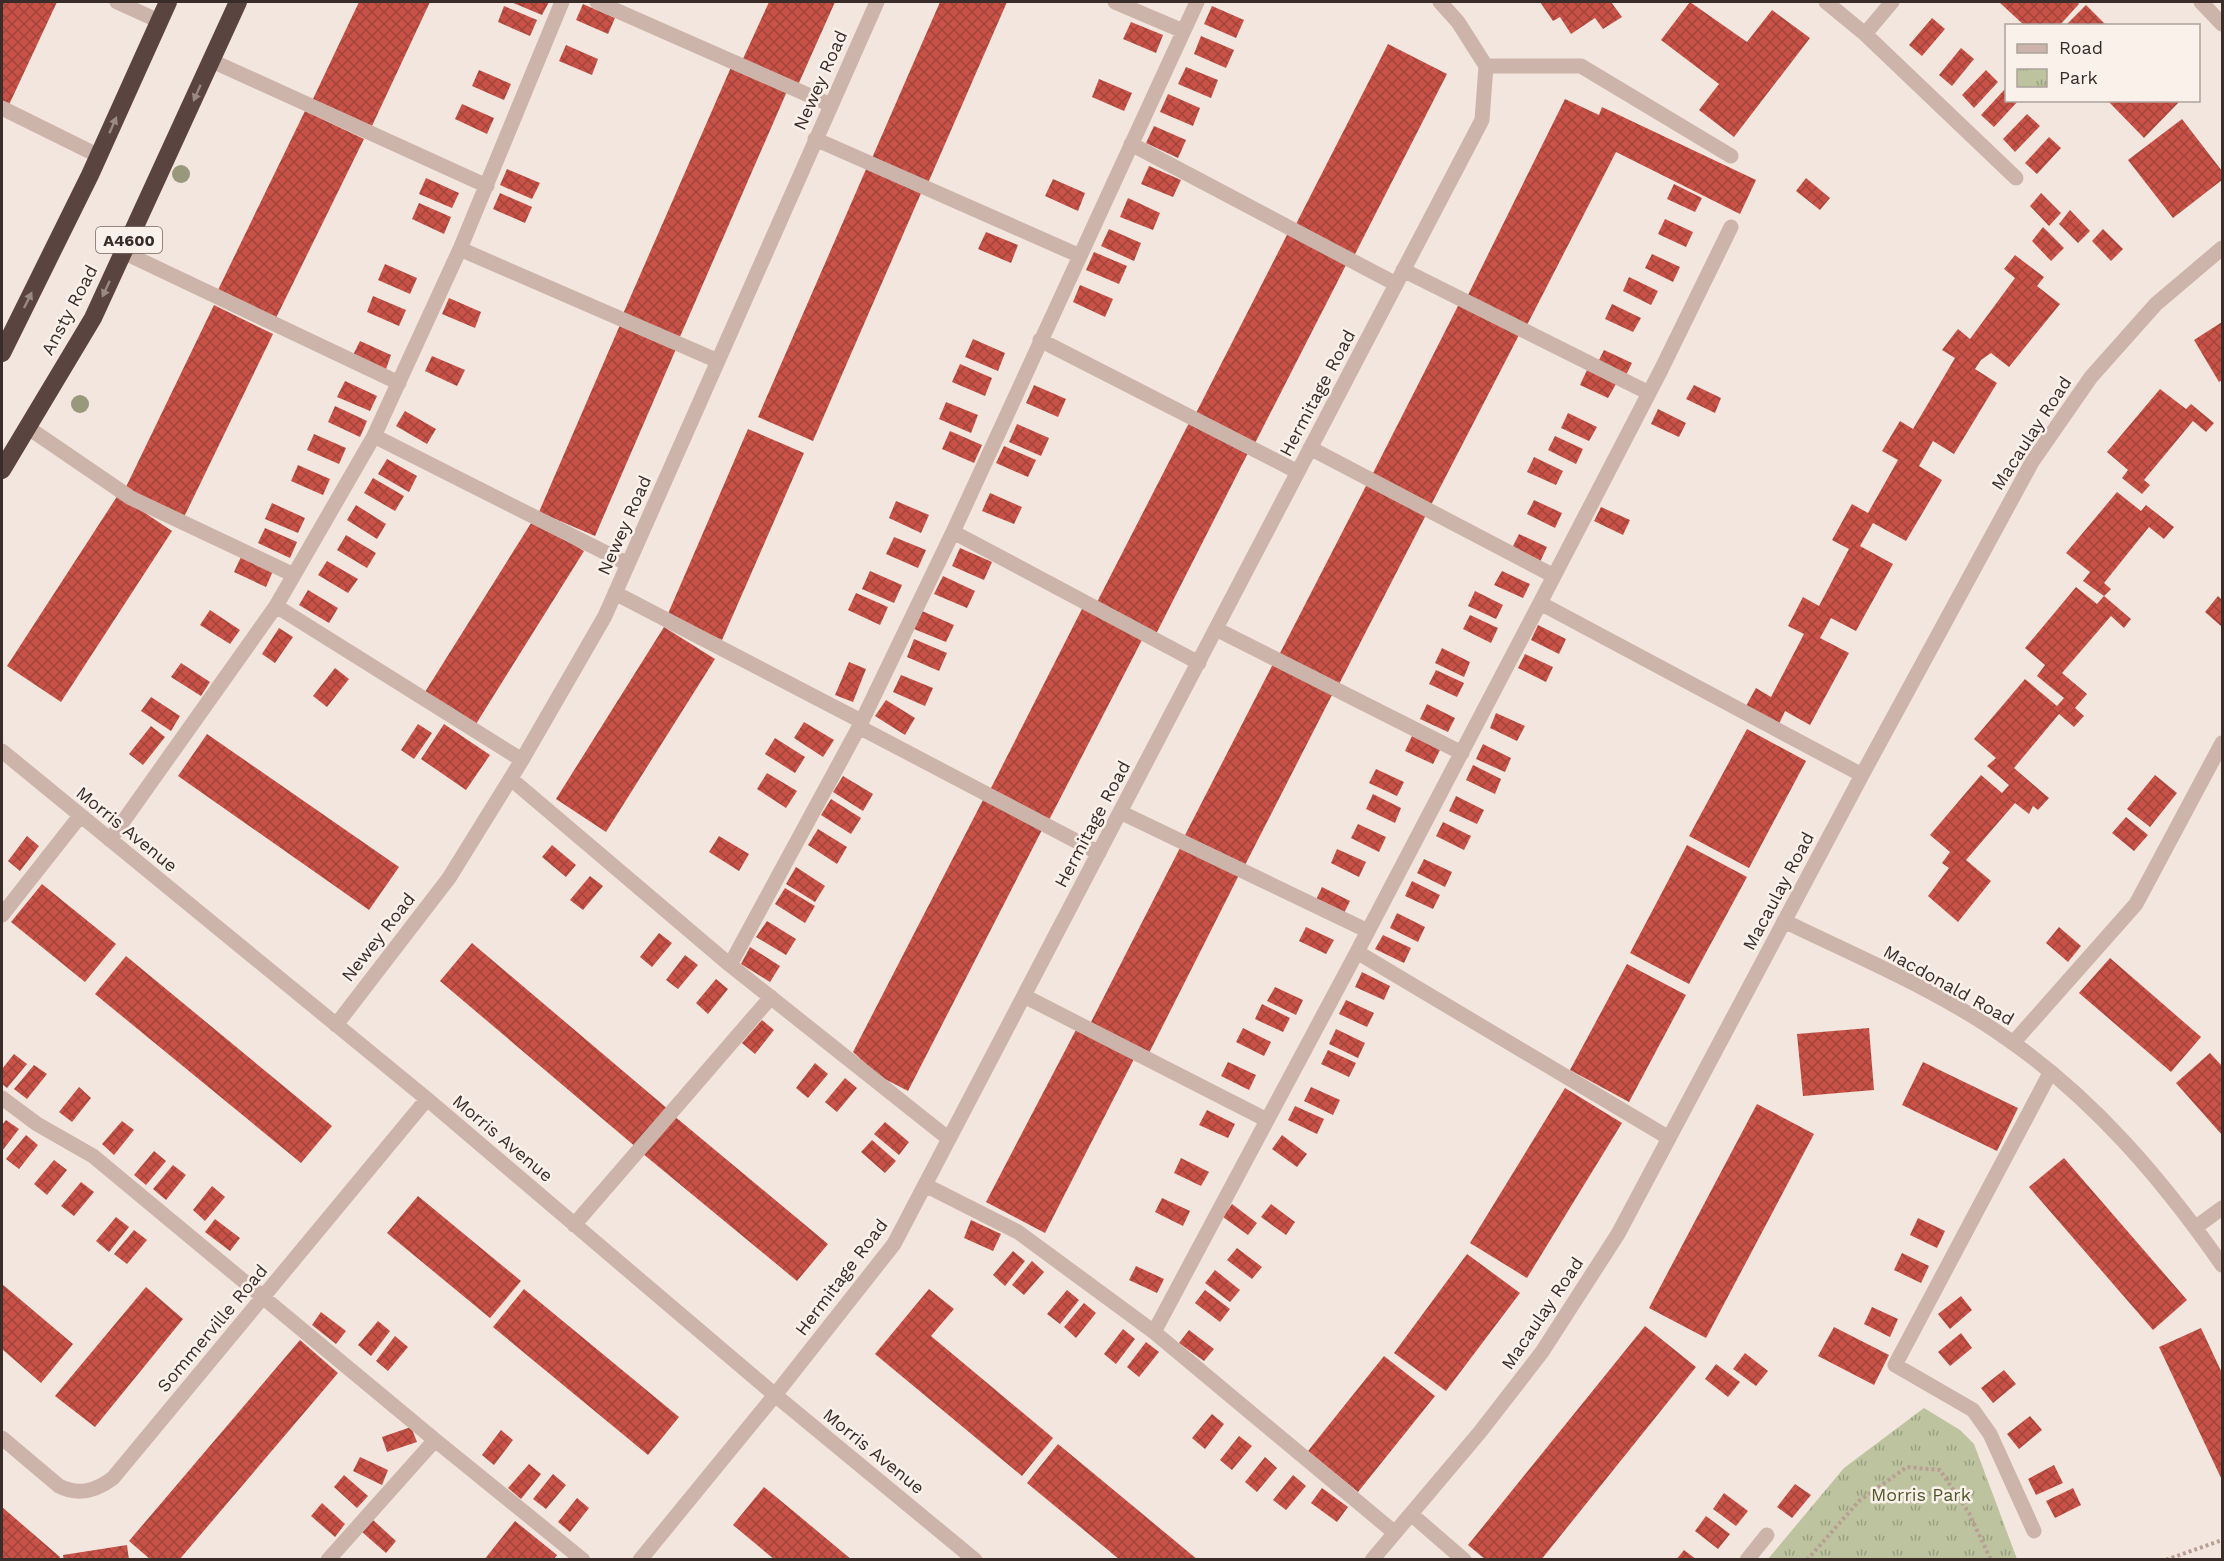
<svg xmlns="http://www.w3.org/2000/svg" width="2224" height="1561" viewBox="0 0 2224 1561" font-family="'Work Sans',sans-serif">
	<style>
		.park { fill: url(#park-tufts) }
		.building { fill: url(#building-cross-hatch) }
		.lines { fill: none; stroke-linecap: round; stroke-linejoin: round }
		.path { stroke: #b89e94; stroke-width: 4; stroke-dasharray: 3 3; stroke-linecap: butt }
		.minor { stroke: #ccb4aa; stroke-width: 15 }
		.highway { stroke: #5a4440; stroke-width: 18 }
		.tree { fill: #99987c }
		.oneway { fill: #9a8984 }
		.labels { text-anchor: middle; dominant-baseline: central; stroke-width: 5; stroke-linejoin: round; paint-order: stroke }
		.shield { fill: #faf1eb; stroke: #736763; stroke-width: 1.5 }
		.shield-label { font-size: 16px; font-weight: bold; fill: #392c29 }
		.street-label { font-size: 18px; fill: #392c29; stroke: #faf1eb }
		.park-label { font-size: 18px; fill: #4f582c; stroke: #faf1eb }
	</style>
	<defs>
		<pattern id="park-tufts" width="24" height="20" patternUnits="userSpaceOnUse" patternTransform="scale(1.5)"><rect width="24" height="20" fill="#bcc39e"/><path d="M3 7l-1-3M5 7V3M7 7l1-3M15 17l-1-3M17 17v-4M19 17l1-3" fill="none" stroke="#9a9f81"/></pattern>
		<pattern id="building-cross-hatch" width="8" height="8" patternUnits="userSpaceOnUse" patternTransform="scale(1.5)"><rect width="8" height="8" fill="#c85247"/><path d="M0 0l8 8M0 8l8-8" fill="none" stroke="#a3443b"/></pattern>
	</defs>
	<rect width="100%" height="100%" fill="#f3e6de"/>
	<!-- park -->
	<path class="park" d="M1924,1408L1960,1430L1974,1444L2017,1559H1768L1844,1468Z"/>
	<!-- building -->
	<path class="building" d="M2,2H57L7,109L2,106Z
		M359,2H430L371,128L312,101Z
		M511,2H549L542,15Z
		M769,2H835L798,85L742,61Z
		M940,2H1007L928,183L872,158Z
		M1540,2H1611L1622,17L1603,29L1595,18L1571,34L1560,17L1553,21Z
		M1690,2L1747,42L1772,10L1810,38L1734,137L1699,110L1719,84L1661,40Z
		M1999,2H2077L2079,4L2059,26H2025Z
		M583,4L615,18L608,34L576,20Z
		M2086,5L2107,26H2065Z
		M504,6L537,20L530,36L498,22Z
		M1212,6L1244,20L1236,38L1204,24Z
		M1932,18L1945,29L1922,56L1909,45Z
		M1131,22L1163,35L1156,53L1123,39Z
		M1201,36L1234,50L1226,68L1194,54Z
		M1388,44L1447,74L1354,256L1295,226Z
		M566,45L598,59L592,75L559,61Z
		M1961,48L1974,59L1952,86L1939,75Z
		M732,65L788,89L679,339L623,314Z
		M1186,67L1218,80L1211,98L1178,84Z
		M479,70L511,84L504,100L472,86Z
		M1986,70L1998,82L1974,108L1962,95Z
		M1099,79L1132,93L1124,111L1092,97Z
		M2005,89L2006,100H2019L1994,127L1981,115Z
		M1168,94L1200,108L1193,126L1160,112Z
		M1565,99L1599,115L1602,107L1756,180L1740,214L1616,152L1526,327L1467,297Z
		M2107,100H2181L2144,138Z
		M462,104L494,118L487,134L455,119Z
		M305,111L364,139L274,322L216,294Z
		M2027,114L2040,126L2015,152L2003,139Z
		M2182,119L2222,171V180L2173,218L2128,160Z
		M1154,126L1186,140L1178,158L1146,143Z
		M2049,137L2061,148L2037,174L2025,163Z
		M1149,166L1181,180L1173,197L1141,184Z
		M867,167L922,191L813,441L758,417Z
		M507,169L540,183L532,199L500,185Z
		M426,178L459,193L452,208L419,194Z
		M1806,178L1830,198L1820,210L1796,191Z
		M1053,179L1085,193L1078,211L1045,196Z
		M1674,184L1702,198L1695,212L1667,199Z
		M500,193L532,207L525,223L493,209Z
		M2041,193L2061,213L2049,226L2030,206Z
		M1128,198L1160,213L1153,230L1120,217Z
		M419,203L451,217L444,234L412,219Z
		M2070,210L2090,231L2078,243L2059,224Z
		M1665,219L1693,232L1686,247L1658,234Z
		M2043,227L2064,248L2051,261L2032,241Z
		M1109,229L1141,243L1134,261L1101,246Z
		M2103,229L2123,249L2111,261L2092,241Z
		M986,232L1018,245L1011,263L978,249Z
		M1288,233L1347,263L1254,445L1195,415Z
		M1094,252L1127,266L1119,284L1086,270Z
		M1652,254L1680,267L1673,282L1645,268Z
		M2015,255L2044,277L2037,286L2060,304L2009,367L1991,353L1981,360L1975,369L1997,383L1954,454L1933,441L1919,466L1942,480L1906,541L1873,523L1860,546L1893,564L1856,631L1831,618L1820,638L1849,653L1810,725L1785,711L1779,724L1746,706L1756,688L1771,697L1804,634L1788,626L1803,597L1819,606L1849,549L1832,540L1852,504L1868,513L1898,460L1882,451L1900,421L1913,429L1955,358L1942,350L1951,338L1958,329L1970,339L2015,278L2004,269Z
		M385,264L417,278L410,294L378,280Z
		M1629,277L1658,291L1651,305L1623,291Z
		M1080,285L1113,299L1105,317L1073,302Z
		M373,296L406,310L399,326L367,312Z
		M449,298L481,312L475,328L442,314Z
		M1459,304L1519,335L1430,507L1371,477Z
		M1612,304L1641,318L1633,332L1605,319Z
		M214,305L273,334L184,517L125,489Z
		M2222,322V380L2219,382L2194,340Z
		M620,325L676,349L595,536L539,512Z
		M973,339L1005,353L998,371L965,357Z
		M360,341L391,355L385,372L352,357Z
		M1604,350L1632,363L1625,377L1597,364Z
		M432,356L465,370L457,386L425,371Z
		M960,364L992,378L985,396L952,382Z
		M1587,370L1616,384L1608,398L1580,385Z
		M345,381L377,396L370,411L337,397Z
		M1034,385L1066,399L1058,417L1026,403Z
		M1694,385L1721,398L1715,413L1686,399Z
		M2160,389L2186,409L2191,404L2214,423L2206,432L2193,421L2144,480L2150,485L2142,494L2122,478L2128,470L2107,452Z
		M946,402L978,415L971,433L939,419Z
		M335,406L367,421L360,437L328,422Z
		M1658,409L1686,423L1679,437L1651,424Z
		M405,411L436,429L427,444L396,426Z
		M1568,413L1597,427L1589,441L1561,428Z
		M1190,421L1249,451L1156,634L1096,604Z
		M1017,424L1049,438L1041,456L1009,442Z
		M748,429L804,453L722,640L667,616Z
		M950,431L982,445L974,463L942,449Z
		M314,434L346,448L339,464L307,450Z
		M1555,436L1583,449L1576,464L1548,450Z
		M1004,446L1036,460L1028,477L996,463Z
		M1534,457L1563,471L1556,485L1527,472Z
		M387,459L417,476L409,492L378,474Z
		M298,465L330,479L323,495L291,481Z
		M373,478L404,496L395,511L364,493Z
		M1367,484L1426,515L1337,688L1278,657Z
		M2117,492L2141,511L2146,505L2174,527L2164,539L2149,527L2104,583L2111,589L2104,596L2083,581L2090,572L2066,553Z
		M990,493L1022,507L1014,524L982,511Z
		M118,495L172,531L61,702L7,666Z
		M1534,500L1562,513L1555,528L1527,514Z
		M896,501L929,515L921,533L889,518Z
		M272,503L305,518L298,533L265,519Z
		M356,505L386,524L377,539L347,520Z
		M1601,507L1630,520L1623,535L1594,521Z
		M533,520L584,551L476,724L425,692Z
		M265,528L297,542L290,558L258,543Z
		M1519,534L1547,547L1540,562L1512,548Z
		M346,535L376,553L367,568L337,550Z
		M894,537L926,550L918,568L886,554Z
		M960,548L992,562L984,580L952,566Z
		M241,557L273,571L266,587L234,572Z
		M327,561L358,579L348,593L318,575Z
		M870,571L902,585L894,603L862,589Z
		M1502,571L1530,584L1523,598L1494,585Z
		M943,576L975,591L967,608L934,594Z
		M2076,587L2097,604L2104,596L2131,619L2124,628L2111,616L2062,673L2087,694L2075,708L2084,716L2074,727L2059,714L2014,768L2049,798L2038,810L2033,806L2029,814L2015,803L1966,860L1991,881L1958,922L1928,896L1949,868L1942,863L1950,852L1930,835L1981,775L2002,793L2009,785L1987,766L1996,758L1974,739L2025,679L2057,706L2064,698L2037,676L2045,665L2025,648Z
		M308,590L338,608L329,623L299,605Z
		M1475,591L1503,605L1496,619L1468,606Z
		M856,593L888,607L880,625L848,610Z
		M2218,596L2222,600V627L2205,612Z
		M1083,607L1143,638L1049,820L990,790Z
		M210,610L240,630L230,644L200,625Z
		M922,611L954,625L946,642L914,629Z
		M1470,615L1498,628L1491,643L1463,629Z
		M1538,625L1566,639L1559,654L1531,640Z
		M664,627L715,659L606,832L556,799Z
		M279,628L293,637L275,663L262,654Z
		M914,639L947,653L939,671L907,657Z
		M1442,648L1470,662L1464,677L1435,663Z
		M1525,654L1553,667L1546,682L1518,668Z
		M849,662L866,669L853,702L835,695Z
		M181,663L210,682L201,696L171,677Z
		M1273,664L1332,695L1244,867L1184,837Z
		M335,668L349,679L327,707L313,696Z
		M1436,670L1464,683L1457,697L1429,684Z
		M901,675L933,688L925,706L893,692Z
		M151,697L180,716L171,731L141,711Z
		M886,700L915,718L905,735L875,716Z
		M1427,704L1455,718L1448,732L1420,719Z
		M1496,713L1525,726L1517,741L1490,728Z
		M804,722L834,740L823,757L794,738Z
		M418,724L432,733L414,759L401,750Z
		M444,724L490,755L466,790L421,759Z
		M151,726L165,737L143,765L129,754Z
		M1747,729L1806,761L1749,868L1689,836Z
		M207,734L399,867L369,910L178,776Z
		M1412,736L1440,750L1433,764L1405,751Z
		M775,738L805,757L795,773L765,754Z
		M1483,744L1511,758L1505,772L1476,759Z
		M1473,765L1501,779L1495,794L1466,780Z
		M1376,769L1404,782L1397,796L1369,783Z
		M767,773L797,791L786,808L757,789Z
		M2155,775L2177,793L2150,827L2127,809Z
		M843,776L873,794L863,811L833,792Z
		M1373,794L1401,808L1395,823L1366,809Z
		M1456,796L1484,810L1477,824L1449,811Z
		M984,798L1043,828L908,1091L879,1076L853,1052Z
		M831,799L861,818L851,834L821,815Z
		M2126,817L2148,835L2134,851L2112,833Z
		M1443,822L1471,836L1464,850L1436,836Z
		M1358,824L1386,837L1379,852L1351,838Z
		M818,829L847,847L837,864L808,845Z
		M27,836L39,846L20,871L8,861Z
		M719,836L749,854L739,871L709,852Z
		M552,845L576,865L566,877L542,857Z
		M1687,845L1747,877L1689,984L1630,953Z
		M1181,846L1239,875L1149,1053L1090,1024Z
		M1337,849L1366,862L1359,877L1331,863Z
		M1424,859L1452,872L1445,887L1417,873Z
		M796,867L825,886L815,902L786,884Z
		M590,876L603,886L583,910L570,900Z
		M1412,881L1440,895L1433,909L1405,896Z
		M42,884L116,944L85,982L11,922Z
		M1322,887L1350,901L1343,915L1315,902Z
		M785,888L815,906L805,923L775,904Z
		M1397,913L1425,927L1418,942L1390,928Z
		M767,921L796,939L786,955L756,937Z
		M1306,927L1334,940L1326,954L1299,941Z
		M2059,927L2081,946L2068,962L2046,943Z
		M659,933L672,943L652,967L640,957Z
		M1383,935L1411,948L1404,963L1375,949Z
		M472,943L669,1110L637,1148L440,981Z
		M750,947L780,966L770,982L741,964Z
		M685,955L698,965L678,989L666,980Z
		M126,956L332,1126L301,1163L95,994Z
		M2110,958L2201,1037L2171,1072L2079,993Z
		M1627,964L1686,995L1629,1102L1570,1070Z
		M1362,972L1390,986L1384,1000L1355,987Z
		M716,979L728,989L708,1014L696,1003Z
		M1275,987L1303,1000L1296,1015L1267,1001Z
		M1346,1000L1374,1013L1367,1027L1339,1014Z
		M1262,1004L1290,1018L1283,1032L1255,1019Z
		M762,1020L774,1030L755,1054L742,1043Z
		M1078,1026L1136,1055L1045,1233L986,1202Z
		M1243,1028L1271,1042L1264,1056L1236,1042Z
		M1869,1028L1874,1090L1803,1096L1797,1034Z
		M1336,1029L1365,1043L1358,1058L1329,1044Z
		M1328,1050L1356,1063L1349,1077L1321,1064Z
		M2210,1053L2222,1066V1135L2176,1083Z
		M14,1054L27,1064L7,1088L2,1084V1069Z
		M1228,1062L1256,1075L1249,1090L1221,1076Z
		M1923,1062L2018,1108L1997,1151L1902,1105Z
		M815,1063L828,1074L808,1098L796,1088Z
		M34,1065L47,1074L27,1099L14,1089Z
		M845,1078L857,1088L837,1112L825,1102Z
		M79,1087L91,1098L72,1122L59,1112Z
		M1311,1087L1340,1100L1333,1115L1304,1101Z
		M1565,1088L1622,1123L1527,1278L1470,1243Z
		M1757,1104L1814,1134L1706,1338L1649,1308Z
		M1295,1106L1324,1119L1317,1134L1288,1120Z
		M1207,1110L1235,1124L1228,1138L1199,1125Z
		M673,1115L828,1244L797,1281L642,1153Z
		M6,1120L19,1129L2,1151V1125Z
		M122,1121L134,1130L114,1155L102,1144Z
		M885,1122L909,1142L899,1155L874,1134Z
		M26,1135L38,1145L19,1169L6,1159Z
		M1282,1135L1307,1154L1297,1167L1272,1149Z
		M872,1140L896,1161L885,1173L861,1152Z
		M154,1151L166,1161L146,1185L134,1175Z
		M1181,1158L1209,1172L1201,1186L1174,1173Z
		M2064,1158L2187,1300L2153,1330L2029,1187Z
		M54,1160L67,1170L47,1195L34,1184Z
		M173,1165L186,1175L166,1200L153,1189Z
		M81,1182L94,1192L74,1216L61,1206Z
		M212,1186L225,1197L205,1221L193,1210Z
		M418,1196L521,1281L490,1318L387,1233Z
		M1162,1198L1190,1211L1183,1226L1155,1212Z
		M1232,1204L1257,1223L1248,1235L1223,1217Z
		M1271,1204L1295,1222L1286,1235L1261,1217Z
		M116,1217L129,1227L109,1252L96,1241Z
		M1918,1218L1945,1231L1937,1248L1910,1235Z
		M215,1219L240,1238L230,1251L205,1232Z
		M971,1220L1001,1234L993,1251L964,1238Z
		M134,1230L147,1240L127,1264L114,1254Z
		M1237,1248L1262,1267L1252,1279L1227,1260Z
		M1013,1251L1025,1261L1005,1286L993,1275Z
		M1902,1253L1929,1266L1921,1283L1894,1270Z
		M1467,1254L1520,1293L1446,1391L1394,1353Z
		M1032,1261L1044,1272L1024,1295L1012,1285Z
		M1136,1266L1164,1279L1157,1293L1129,1280Z
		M1215,1270L1240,1290L1230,1302L1205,1283Z
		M2,1284L73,1344L41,1383L2,1349Z
		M146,1287L183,1319L95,1427L55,1396Z
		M524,1289L679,1417L648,1455L493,1327Z
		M929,1289L954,1309L931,1336L1053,1438L1022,1476L875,1354Z
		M1067,1290L1079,1300L1060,1324L1047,1314Z
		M1205,1290L1230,1309L1220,1322L1195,1303Z
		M1961,1296L1972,1310L1950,1329L1938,1314Z
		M1084,1303L1096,1313L1076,1338L1064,1327Z
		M1872,1307L1898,1319L1890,1337L1864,1324Z
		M321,1312L346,1331L336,1344L312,1325Z
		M378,1321L390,1331L371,1356L358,1345Z
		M1645,1326L1696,1367L1541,1560H1486L1468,1545Z
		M1834,1327L1889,1355L1874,1385L1818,1356Z
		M2201,1328L2222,1373V1480L2159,1347Z
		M1123,1329L1135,1339L1116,1364L1104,1354Z
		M1189,1330L1214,1349L1204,1361L1179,1343Z
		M1961,1333L1972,1348L1950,1366L1938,1352Z
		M395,1336L408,1347L388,1371L376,1361Z
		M300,1340L338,1373L179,1560H151L129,1541Z
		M1146,1342L1159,1352L1139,1377L1127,1367Z
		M1745,1353L1768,1371L1756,1386L1733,1369Z
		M1384,1356L1435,1396L1358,1492L1308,1451Z
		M1716,1364L1740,1382L1728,1397L1705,1379Z
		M2004,1370L2016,1384L1993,1403L1981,1388Z
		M1212,1414L1224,1424L1205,1449L1192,1438Z
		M2030,1416L2042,1430L2019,1449L2007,1434Z
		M411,1427L417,1442L387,1452L382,1437Z
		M501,1430L513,1440L494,1465L482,1455Z
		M1239,1436L1252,1446L1232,1470L1220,1460Z
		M1058,1444L1110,1487L1198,1560H1120L1102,1545L1027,1483Z
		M360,1457L388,1470L382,1485L353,1471Z
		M1265,1457L1277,1468L1257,1492L1245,1482Z
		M529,1464L541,1474L521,1499L508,1488Z
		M2054,1465L2063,1483L2036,1495L2028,1479Z
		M553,1474L566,1485L546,1509L533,1499Z
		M344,1475L368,1496L357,1508L334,1487Z
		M1293,1475L1306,1486L1286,1510L1273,1500Z
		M1795,1484L1811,1495L1792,1518L1777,1507Z
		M764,1487L792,1510L852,1560H775L733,1525Z
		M1322,1488L1348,1507L1337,1522L1311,1503Z
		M2073,1488L2081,1505L2055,1518L2046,1501Z
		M1724,1493L1748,1511L1736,1526L1713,1509Z
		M577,1498L589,1508L570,1532L558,1522Z
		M322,1503L345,1524L335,1537L311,1516Z
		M2,1507L60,1557L58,1560H2Z
		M1706,1516L1730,1534L1718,1549L1695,1531Z
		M373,1520L396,1541L386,1553L362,1532Z
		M515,1521L557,1555L553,1560H484Z
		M127,1545L129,1560H64L63,1555Z
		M1684,1550L1697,1560H1676Z"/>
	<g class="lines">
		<!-- path -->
		<path class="path" d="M1807,1560L1859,1501L1907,1467L1940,1470L1969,1513L1991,1560
			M2166,1560L2222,1540"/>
		<!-- minor -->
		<path class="minor" d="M117,2L159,21
			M562,2L460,249L718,361
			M597,2L831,105
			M1115,2L1183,31
			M1826,2L1865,34L1892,2
			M2201,2L2222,24
			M1865,34L2016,178
			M212,61L487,186
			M1486,66H1581L1731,156
			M2,108L99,156
			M815,139L1078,255
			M1131,144L1396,284
			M1731,227L1661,370L1540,603L1862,775
			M460,249L374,436L628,564
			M123,252L399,383
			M1403,270L1649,393
			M1040,340L1298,472
			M27,427L131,498L294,575
			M374,436L276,606L522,760
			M1310,448L1554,576
			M953,532L1199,663
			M615,593L861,721
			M1540,603L1357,952L1669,1138
			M1216,629L1462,753
			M859,727L1099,853
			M2,751L427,1099L775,1395L975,1560
			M511,779L730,965L949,1139
			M1120,812L1368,931
			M110,840L276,606
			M2,915L80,816
			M1784,921C1858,957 1938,990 2006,1038C2093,1098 2162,1179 2222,1265
			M1357,952L1154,1332L1395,1533
			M730,965L859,727L953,532L1197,2
			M1024,996L1267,1120
			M336,1025L449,878L522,760L605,616L877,2
			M2013,1043L2136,904L2222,743
			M2,1098L37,1124L93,1156L435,1440
			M925,1185L1018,1232L1154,1332
			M574,1225L771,997
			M2196,1227L2222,1208
			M2,1438L59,1486C79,1496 96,1491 113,1478L427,1099
			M1411,1514L1464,1560
			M2034,1531L1990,1434L1973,1410L1895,1365L2050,1073
			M328,1560L435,1440L583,1560
			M640,1560L775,1395L894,1244L1482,120L1486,66L1458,22L1440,2
			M1372,1560L1480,1432L1542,1352L1618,1234L1862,775L2032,462L2091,377L2156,304L2222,248
			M1747,1560L1767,1535"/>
		<!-- highway -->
		<path class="highway" d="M2,353L90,175L168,2
			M2,470L93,318L238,2"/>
	</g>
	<!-- trees -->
	<g class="tree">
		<circle cx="181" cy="174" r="9"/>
		<circle cx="80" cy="404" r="9"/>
	</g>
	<!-- one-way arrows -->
	<defs><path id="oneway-solid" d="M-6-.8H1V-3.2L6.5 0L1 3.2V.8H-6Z" transform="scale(1.5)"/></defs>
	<g class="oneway">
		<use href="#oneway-solid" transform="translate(197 93) rotate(114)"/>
		<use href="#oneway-solid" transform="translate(113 125) rotate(-66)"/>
		<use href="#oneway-solid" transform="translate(106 289) rotate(115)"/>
		<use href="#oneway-solid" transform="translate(28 300) rotate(-64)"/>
	</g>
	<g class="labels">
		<!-- shield labels -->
		<rect class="shield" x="96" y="227" width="66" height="26" rx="4.5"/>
		<g class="shield-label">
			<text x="129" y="240">A4600</text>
		</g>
		<!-- street labels -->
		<g class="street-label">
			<text transform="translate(820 80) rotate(-66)">Newey Road</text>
			<text transform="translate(69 310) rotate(-62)">Ansty Road</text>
			<text transform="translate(1317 393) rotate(-62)">Hermitage Road</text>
			<text transform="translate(2031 433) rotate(-57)">Macaulay Road</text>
			<text transform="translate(624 525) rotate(-66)">Newey Road</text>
			<text transform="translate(1092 824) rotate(-62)">Hermitage Road</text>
			<text transform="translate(127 829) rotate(39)">Morris Avenue</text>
			<text transform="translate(1778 891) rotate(-62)">Macaulay Road</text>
			<text transform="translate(378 937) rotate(-52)">Newey Road</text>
			<text transform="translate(1949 985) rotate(29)">Macdonald Road</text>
			<text transform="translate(503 1138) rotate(40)">Morris Avenue</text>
			<text transform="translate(841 1277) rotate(-53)">Hermitage Road</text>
			<text transform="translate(1542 1313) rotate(-56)">Macaulay Road</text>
			<text transform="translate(212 1328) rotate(-50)">Sommerville Road</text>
			<text transform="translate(874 1451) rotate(39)">Morris Avenue</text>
		</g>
		<!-- park labels -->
		<g class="park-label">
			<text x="1921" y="1494">Morris Park</text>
		</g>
	</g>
	<!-- border -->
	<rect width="2224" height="1561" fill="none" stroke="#392c29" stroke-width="6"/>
	<!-- legend -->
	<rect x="2005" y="24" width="195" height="78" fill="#faf1eb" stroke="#ada29d" stroke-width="1.5"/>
	<rect x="2017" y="44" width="30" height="9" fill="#ccb4aa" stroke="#ada29d" stroke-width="1.5"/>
	<text x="2059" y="54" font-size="18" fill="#392c29">Road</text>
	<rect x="2017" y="69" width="30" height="18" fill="url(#park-tufts)" stroke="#ada29d" stroke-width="1.5"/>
	<text x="2059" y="84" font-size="18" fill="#392c29">Park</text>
</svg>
